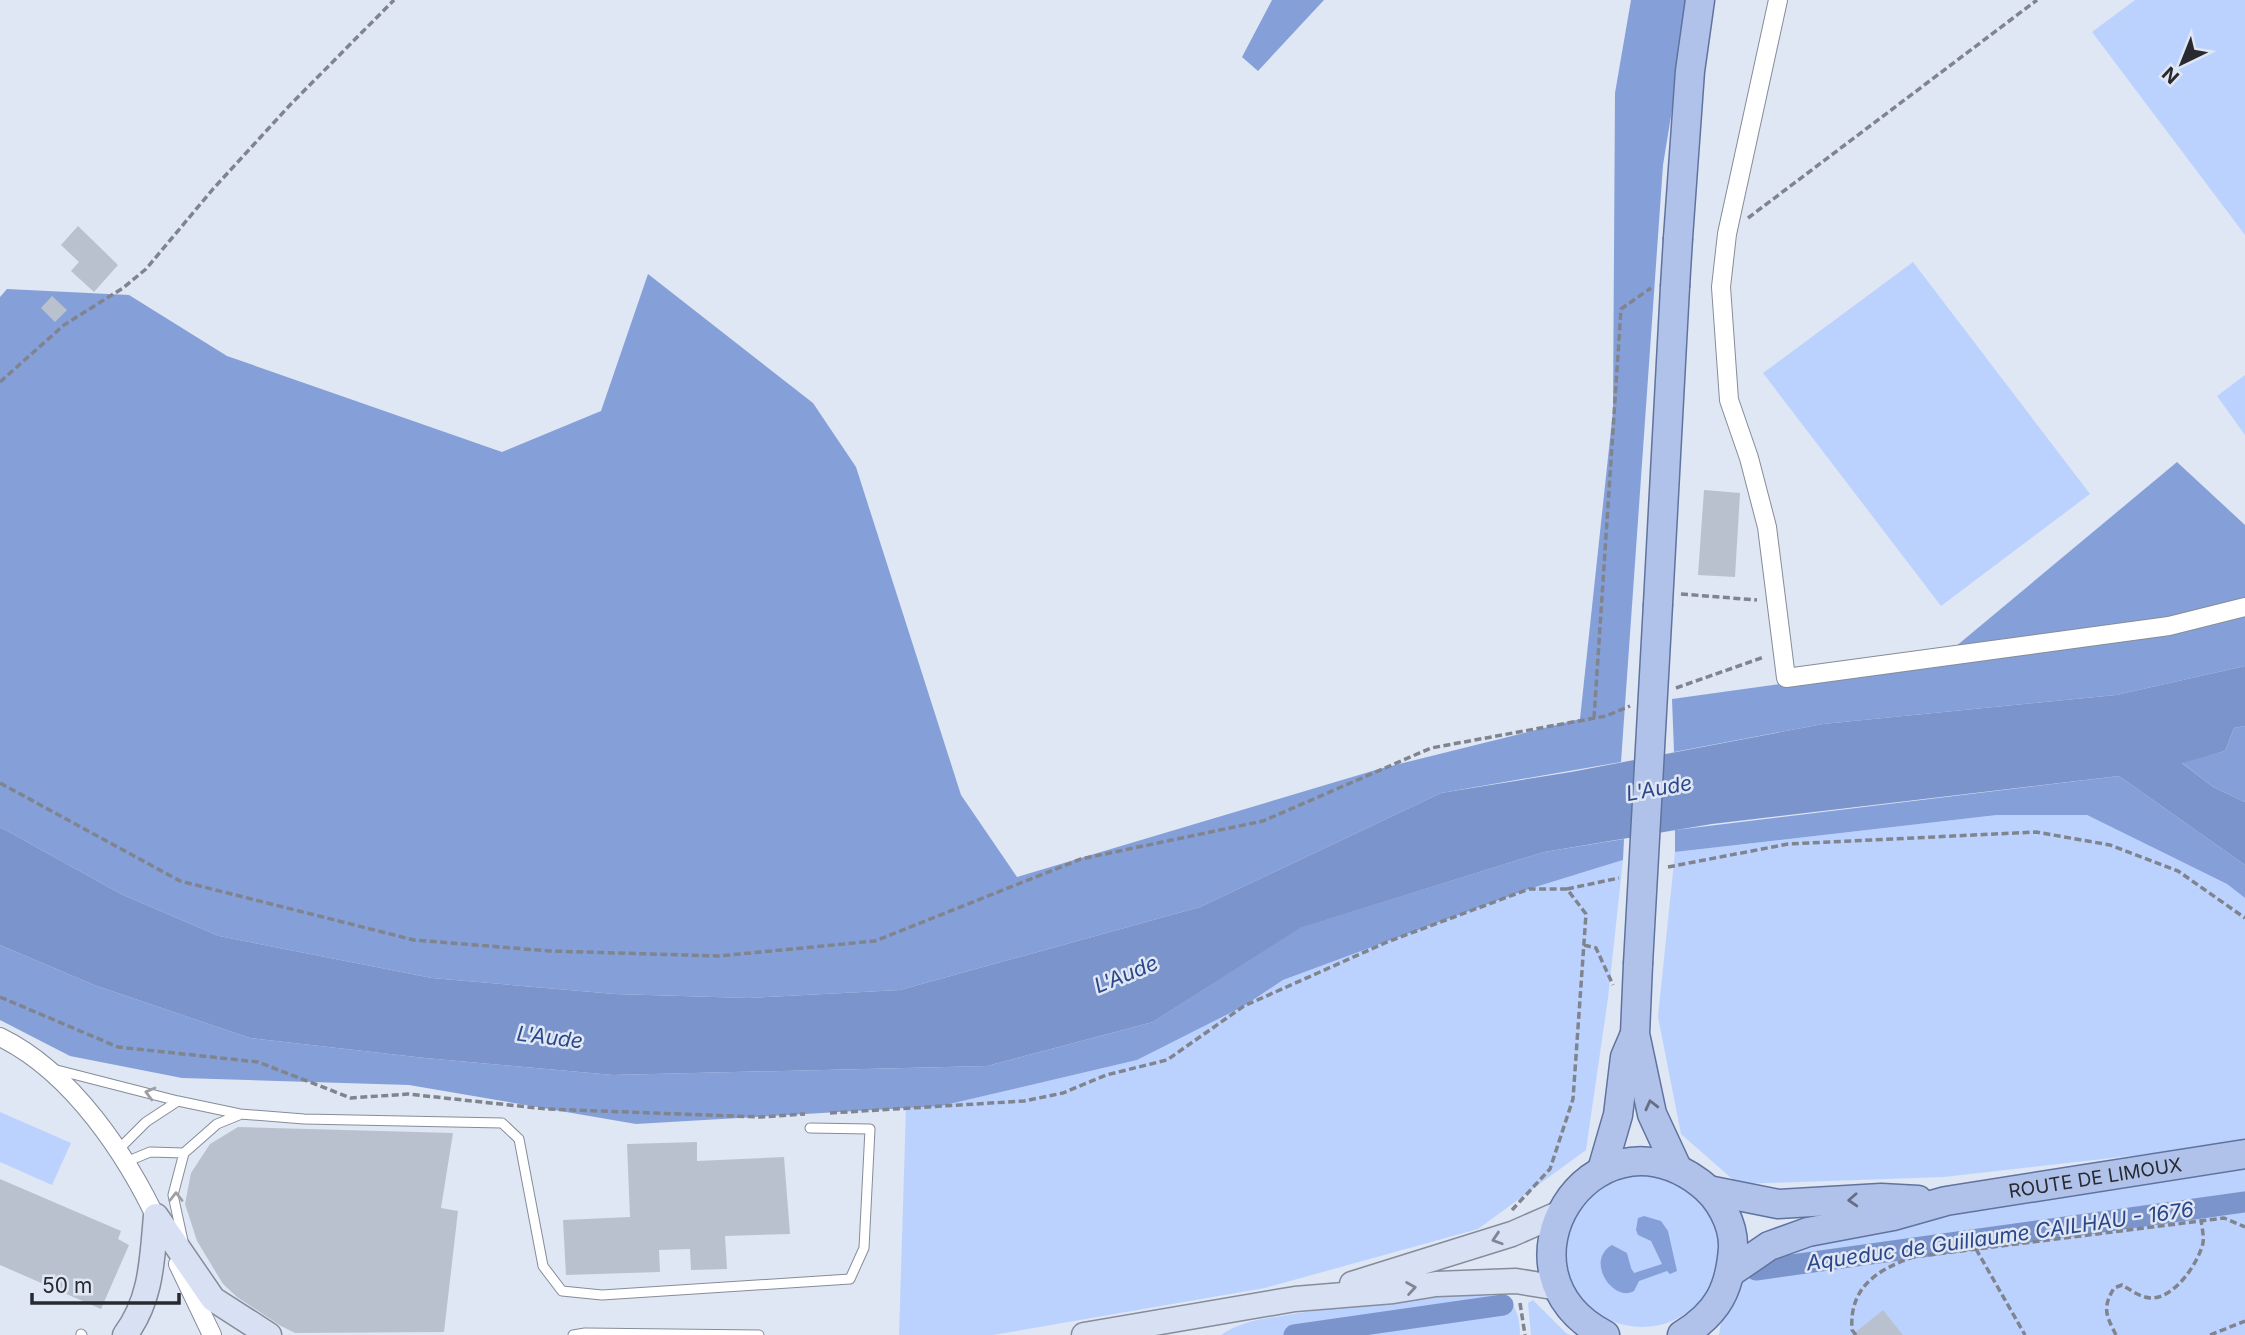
<svg xmlns="http://www.w3.org/2000/svg" width="2245" height="1335" viewBox="0 0 2245 1335" font-family="Inter,sans-serif">
	<style>
		.green { fill: #bcd2fe }
		.forest { fill: #85a0d8 }
		.water { fill: #7b95cc }
		.lines { fill: none; stroke-linecap: round; stroke-linejoin: round }
		.canal { stroke: #7b95cc; stroke-width: 21 }
		.building { fill: #bac1ce }
		.lane-casing { stroke: #868c99; stroke-width: 11 }
		.street-casing { stroke: #868c99; stroke-width: 20 }
		.secondary-casing { stroke: #868c99; stroke-width: 27 }
		.primary-casing { stroke: #5f739e; stroke-width: 31 }
		.path { stroke: #80848e; stroke-width: 3.5; stroke-dasharray: 7 3.5; stroke-linecap: butt }
		.lane { stroke: #fff; stroke-width: 9 }
		.street { stroke: #fff; stroke-width: 18 }
		.secondary { stroke: #d8e1f4; stroke-width: 24 }
		.primary { stroke: #b0c2e9; stroke-width: 28 }
		.primary-bridge-casing { stroke: #5f739e; stroke-width: 31; stroke-linecap: butt }
		.primary-bridge { stroke: #b0c2e9; stroke-width: 28 }
		.oneway { stroke: #9e9fa2 }
		.oneway2 { stroke: #656e83 }
		.oneway3 { stroke: #808692 }
		.labels { text-anchor: middle; dominant-baseline: central; stroke-width: 5; stroke-linejoin: round; paint-order: stroke }
		.street-label { font-size: 19px; fill: #282a30; stroke: #dfe6f4 }
		.water-label { font-size: 21px; font-style: italic; fill: #2b478b; stroke: #dfe6f4 }
	</style>
	<rect width="100%" height="100%" fill="#dfe6f4"/>
	<!-- green -->
	<path class="green" d="M2135,0H2245V235L2092,32Z
		M1913,262L2090,494L1941,606L1763,373Z
		M2245,375V435L2217,396Z
		M1997,815H2087L2227,884L2245,898V1143L1944,1177L1738,1184L1681,1134L1658,1017L1675,852Z
		M1623,860L1608,998L1586,1150L1478,1229L1265,1288L993,1335H899L906,1108L941,1106L1137,1060L1244,1006L1283,980L1529,889Z
		M0,1112L71,1143L52,1185L0,1162Z
		M2245,1167V1335H1719L1722,1314L1737,1288L1759,1259L1846,1231Z
		M1565 1250a77 77 0 1 1 154 0a77 77 0 1 1-154 0Z
		M1462,1295L1507,1297C1517,1309 1520,1319 1520,1335H1221C1244,1319 1272,1318 1299,1313C1353,1305 1407,1299 1462,1295Z
		M1533,1300L1566,1333L1570,1335H1531L1528,1303Z"/>
	<!-- forest -->
	<path class="forest" d="M1272,0H1324L1258,71L1242,57Z
		M1631,0H1690L1663,165L1621,762L1441,793L1200,907L900,990L748,998L615,994L432,978L219,936L121,894L0,827V297L7,289L129,295L227,356L502,452L601,411L648,274L813,403L856,467L961,795L1017,877L1379,769L1580,719L1613,411L1615,93Z
		M2177,462L2245,525V666L2116,695L1823,724L1674,752L1672,699L1937,662Z
		M2245,726V802L2213,787L2181,762L2225,751L2234,728Z
		M2119,776L2245,865V898L2227,884L2087,815H1997L1675,852V830Z
		M1624,839L1623,860L1529,889L1283,980L1244,1006L1137,1060L941,1106L636,1124L409,1085L182,1078L70,1056L0,1020V945L94,985L250,1038L425,1058L613,1075L987,1066L1153,1022L1299,928L1544,852Z
		M1644,1216L1661,1221L1668,1231L1677,1271L1670,1274L1667,1271L1639,1281L1634,1291C1614,1303 1584,1261 1612,1245L1627,1253L1631,1268L1634,1273L1662,1264L1651,1241L1638,1235L1636,1230L1638,1218Z"/>
	<!-- water -->
	<path class="water" d="M2245,666V726L2234,728L2225,751L2182,763L2213,787L2245,802V865L2119,776L1712,824L1544,852L1300,928L1153,1022L987,1066L613,1075L425,1058L250,1038L94,985L0,945V827L121,894L219,936L432,978L615,994L748,998L900,990L1200,907L1441,793L1571,772L1823,724L2116,695Z"/>
	<g class="lines">
		<!-- canal -->
		<path class="canal" d="M1756,1270L2245,1202
			M1294,1335L1503,1305"/>
	</g>
	<!-- building -->
	<path class="building" d="M78,226L118,265L94,292L71,271L79,262L61,245Z
		M52,296L67,310L55,322L41,308Z
		M1704,490L1740,493L1735,577L1698,575Z
		M238,1127L453,1133L441,1208L458,1211L444,1332L295,1333L281,1326L237,1297L223,1284L197,1241L185,1204L191,1173L210,1144Z
		M697,1142V1161L784,1157L790,1234L725,1236L727,1269L691,1270L690,1249L659,1250L660,1272L566,1275L563,1220L630,1217L627,1144Z
		M0,1179L121,1231L118,1239L129,1245L101,1309L0,1265Z
		M1883,1310L1903,1335H1852Z"/>
	<g class="lines">
		<!-- lane casing -->
		<g class="lane-casing">
			<path id="lane" d="M53,1069L178,1101L240,1114L304,1119L502,1123L519,1139L543,1266L562,1291L602,1295L850,1279L864,1248L870,1129L810,1128
				M118,1150L146,1122L178,1101
				M126,1162L150,1152L184,1153
				M183,1241L173,1195L184,1153L217,1124L239,1115
				M81,1334L82,1335
				M573,1335L585,1333L759,1335"/>
		</g>
		<!-- street casing -->
		<g class="street-casing">
			<path id="street" d="M1778,0L1727,234L1721,287L1729,400L1749,458L1767,527L1786,678L2169,626L2245,607
				M0,1037C72,1072 127,1155 160,1226
				M178,1264L212,1335"/>
		</g>
		<!-- secondary casing -->
		<g class="secondary-casing">
			<path id="secondary" d="M156,1216L213,1299L269,1335
				M1352,1284L1512,1234L1560,1213
				M125,1335C152,1299 152,1259 156,1216
				M1084,1335L1295,1299L1393,1291L1436,1284L1516,1281L1559,1288"/>
		</g>
		<!-- primary casing -->
		<g class="primary-casing">
			<g id="primary">
				<path d="M1678,238L1690,71L1700,0"/>
				<path d="M1658,604L1675,287"/>
				<path d="M1638,964L1635,1034L1652,1114L1677,1168"/>
				<path d="M1602,1170L1618,1115L1625,1057L1634,1036"/>
				<path d="M1708,1190L1778,1204L1881,1198L1918,1200"/>
				<path id="s1" d="M1731,1272L1769,1246L1808,1232L1893,1216L1946,1201L2245,1154"/>
				<path d="M1605,1335C1484,1272 1591,1101 1700,1183C1719,1197 1734,1224 1733,1248C1730,1289 1718,1313 1682,1335"/>
			</g>
		</g>
		<!-- path -->
		<path class="path" d="M1748,218L2037,0
			M0,382L64,325L123,288L146,269L213,189L290,105L394,0
			M1681,594L1757,600
			M1676,688L1764,657
			M1594,718L1621,309L1651,288
			M0,783L180,881L414,940L550,951L719,956L875,941L1081,859L1263,821L1431,748L1606,716L1630,706
			M1668,867L1788,844L2036,832L2110,845L2178,871L2245,918
			M1567,889L1619,878
			M1584,945L1596,948L1613,985
			M0,997L118,1047L258,1062L351,1098L408,1094L546,1109L760,1117L805,1114
			M830,1113L1024,1101L1063,1093L1106,1075L1167,1060L1244,1006L1387,942L1529,889H1567L1586,914L1573,1099L1550,1169L1512,1210
			M1976,1249L2025,1335
			M1520,1303L1525,1335
			M1856,1335L1852,1330C1849,1287 1877,1270 1913,1257L2224,1218L2245,1227
			M2116,1335C2106,1315 2102,1308 2114,1288L2122,1285C2131,1290 2141,1298 2152,1298C2176,1297 2198,1263 2203,1243C2204,1236 2202,1227 2201,1220
			M2210,1335L2245,1321"/>
		<!-- lane -->
		<use href="#lane" class="lane"/>
		<!-- street -->
		<use href="#street" class="street"/>
		<!-- secondary -->
		<use href="#secondary" class="secondary"/>
		<!-- primary -->
		<use href="#primary" class="primary"/>
		<!-- primary-bridge casing -->
		<g class="primary-bridge-casing">
			<path id="primary-bridge" d="M1675,287L1678,238
				M1638,964L1658,604"/>
		</g>
		<!-- primary-bridge -->
		<use href="#primary-bridge" class="primary-bridge"/>
	</g>
	<!-- one-way arrows -->
	<defs><path id="oneway-chevron" d="M-2-3.5L2.5 0L-2 3.5" fill="none" stroke-width="1.6" stroke-linecap="round" stroke-linejoin="round" transform="scale(1.75)"/></defs>
	<g class="oneway">
		<use href="#oneway-chevron" transform="translate(150 1093) rotate(-165)"/>
		<use href="#oneway-chevron" transform="translate(176 1197) rotate(-90)"/>
	</g>
	<g class="oneway2">
		<use href="#oneway-chevron" transform="translate(1651 1105) rotate(-104)"/>
		<use href="#oneway-chevron" transform="translate(1853 1200) rotate(177)"/>
	</g>
	<g class="oneway3">
		<use href="#oneway-chevron" transform="translate(1497 1239) rotate(162)"/>
		<use href="#oneway-chevron" transform="translate(1411 1288) rotate(-9)"/>
	</g>
	<g class="labels">
		<!-- street labels -->
		<g class="street-label">
			<text stroke="none"><textPath href="#s1" startOffset="380">ROUTE DE LIMOUX</textPath></text>
		</g>
		<!-- water labels -->
		<g class="water-label">
			<text transform="translate(1659 788) rotate(-10)">L'Aude</text>
			<text transform="translate(1126 974) rotate(-22)">L'Aude</text>
			<text transform="translate(550 1037) rotate(7)">L'Aude</text>
			<text transform="translate(2000 1236) rotate(-8)">Aqueduc de Guillaume CAILHAU - 1676</text>
		</g>
	</g>
	<!-- north arrow -->
	<g transform="translate(2182 63) rotate(223)" stroke="#dfe6f4" stroke-width="5" paint-order="stroke">
	<path d="M0-5L12 26L0 18L-12 26Z" fill="#282a30"/>
	<text y="-10" font-size="19" font-weight="bold" text-anchor="middle" fill="#282a30">N</text>
	</g>
	<!-- scale -->
	<path d="M32 1293v10h147v-10" fill="none" stroke="#282a30" stroke-width="3.5"/>
	<text x="42" y="1293" font-size="21" fill="#282a30" stroke="#dfe6f4" stroke-width="5" paint-order="stroke">50 m</text>
</svg>
